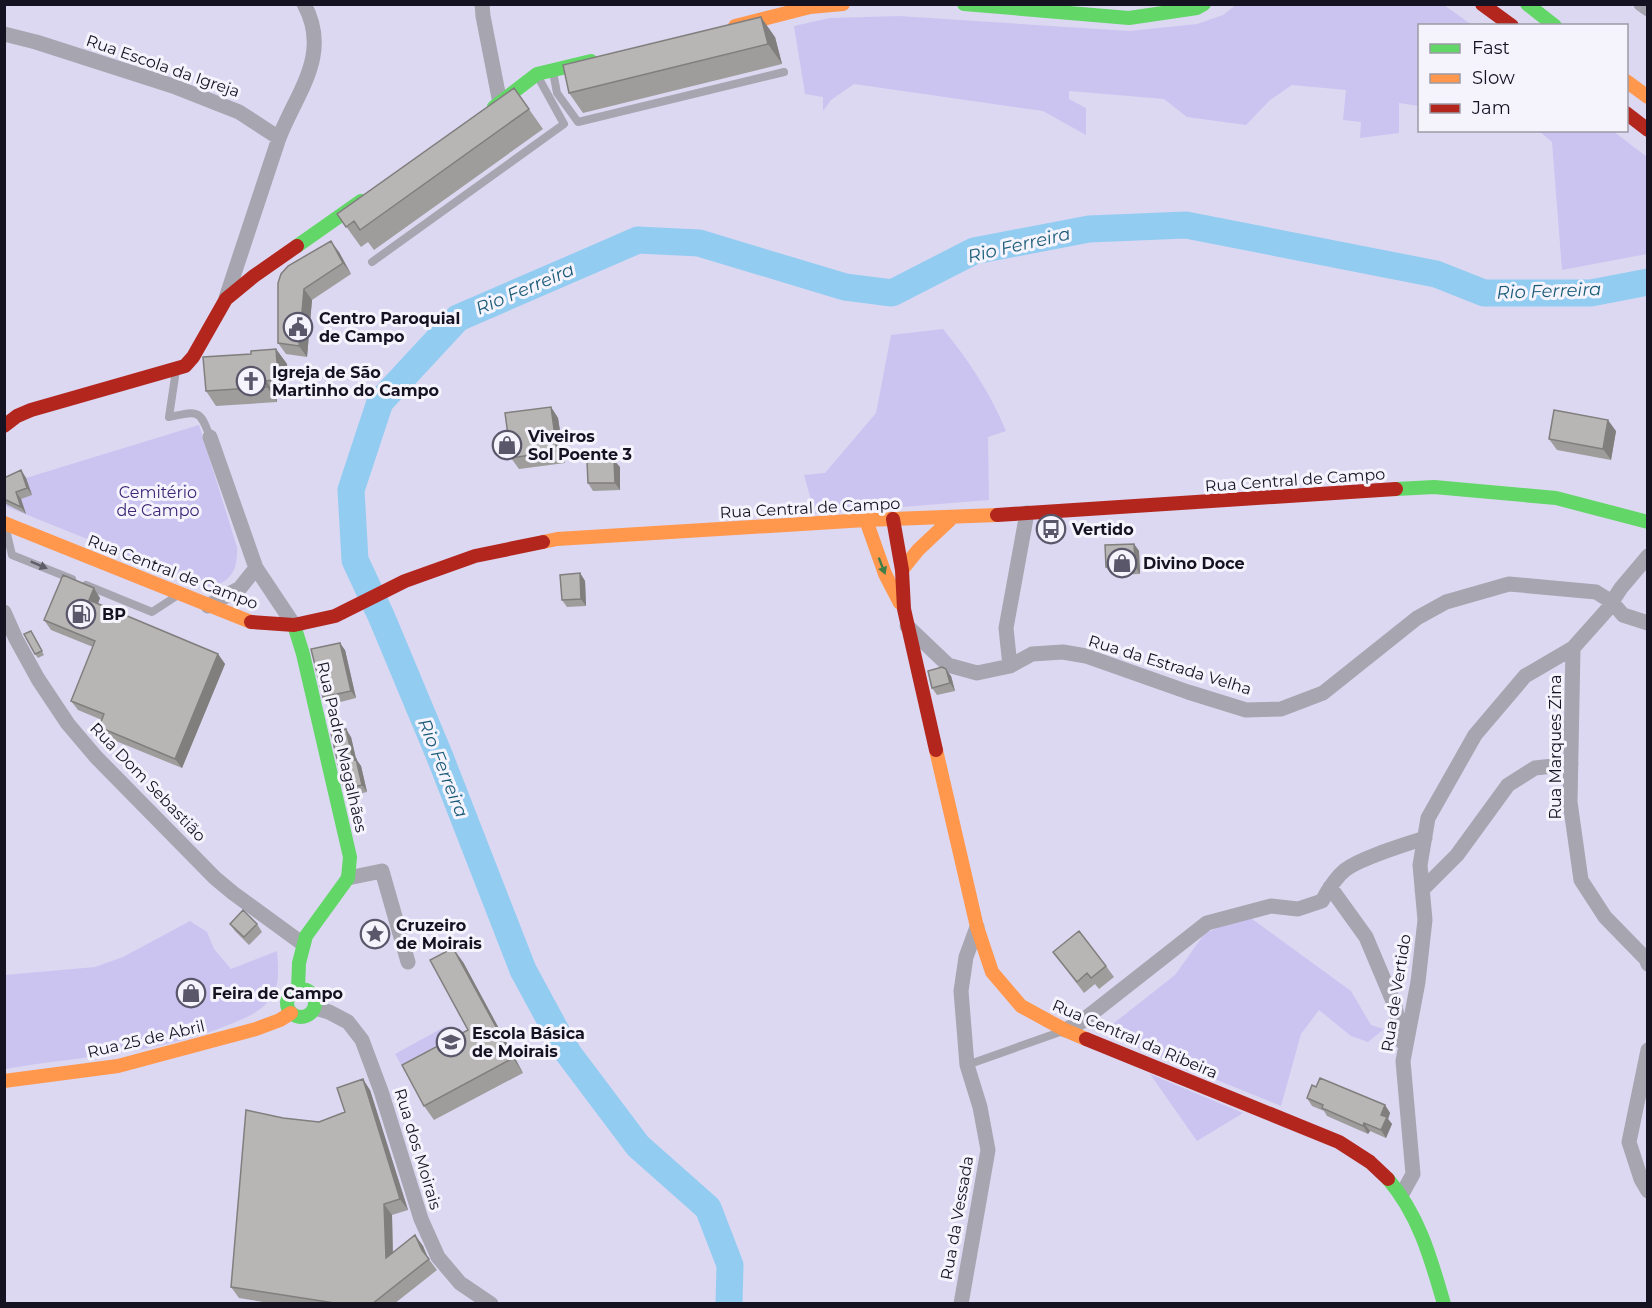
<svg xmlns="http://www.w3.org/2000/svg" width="1652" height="1308" viewBox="0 0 1652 1308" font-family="Montserrat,sans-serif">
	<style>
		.green { fill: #cbc4f0 }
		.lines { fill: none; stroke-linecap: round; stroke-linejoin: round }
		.river { stroke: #93ccf1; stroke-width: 27 }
		.lane { stroke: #a6a5b0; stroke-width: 8 }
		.street { stroke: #a6a5b0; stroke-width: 15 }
		.fast { stroke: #63d668; stroke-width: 14 }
		.slow { stroke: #ff974d; stroke-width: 14 }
		.jam { stroke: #b3261e; stroke-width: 14 }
		.wall { fill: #9e9d9b }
		.shaded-wall { fill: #817f7e }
		.building { fill: #b8b6b4; stroke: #817f7e; stroke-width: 1.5 }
		.oneway { fill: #5e5c69 }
		.oneway2 { fill: #407e48 }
		.labels { text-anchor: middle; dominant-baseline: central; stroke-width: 6; stroke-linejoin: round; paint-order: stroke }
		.street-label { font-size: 16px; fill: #151222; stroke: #f5f4fd }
		.poi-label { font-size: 16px; font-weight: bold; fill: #151222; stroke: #f5f4fd; text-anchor: start }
		.park-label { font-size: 16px; fill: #3e2777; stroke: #f5f4fd }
		.water-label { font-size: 18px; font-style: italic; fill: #1c5c78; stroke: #f5f4fd }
	</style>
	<rect width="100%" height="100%" fill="#dcd8f2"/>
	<!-- green -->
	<path class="green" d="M1237,4L1444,5L1472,25L1420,26L1419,106L1399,103V133L1360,138L1361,122L1343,120L1346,90L1292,85L1270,100L1246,125L1187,117L1164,99L1069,91V99L1086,108V135L1043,111L854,84L831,100L823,111V97L805,94L794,26L830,18L899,16L1129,31L1197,24L1223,15Z
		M1539,131H1613L1647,157V254L1562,270L1552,142Z
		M943,329C968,359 991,394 1006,431L988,437L989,500L815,514L804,475L825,473L876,413L891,335Z
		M199,425L237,547C238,570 231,584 207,587L5,506L4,492L26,478Z
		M1248,916L1351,991L1371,1025L1384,1029L1368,1042L1351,1036L1319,1010L1301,1034L1281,1106L1086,1027L1114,1023L1175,975L1205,933Z
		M190,921L207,932L214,949L231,969L277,951C278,969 281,984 270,999C260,1013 243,1019 228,1025C157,1054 80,1056 5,1069V975L95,967L123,957Z
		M446,1026L458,1048L407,1075L395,1054Z
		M1150,1074L1243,1113L1197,1141Z"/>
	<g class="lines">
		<!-- river -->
		<path class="river" d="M729,1304L730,1265L708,1208L638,1146L568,1053L523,970L440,757L382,618L355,560L351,490L380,402L458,318L638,240L699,243L845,287L892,293L974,251L1089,229L1186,225L1436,274L1484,293H1591L1648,282"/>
		<!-- lane -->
		<path class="lane" d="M553,72L557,93L578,122L784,72
			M372,262L564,124L537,75
			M176,370L169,417C198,411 200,409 210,437
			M6,530L12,555L72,579
			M86,585L152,612L175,597
			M967,1065L1060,1032"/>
		<!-- street -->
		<path class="street" d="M482,4L483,16L500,103
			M1641,4L1648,9
			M4,34L36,42L173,86L239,112L279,138
			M226,298L279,138C296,93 332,55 304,4
			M210,437L256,568L294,625
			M208,606L240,588L256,568
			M4,612L16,639L38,679L68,724L96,757L215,878L233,893L303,944
			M907,626L948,665L977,673L1010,666L1032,654L1063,652L1086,656L1188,692L1246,710L1281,709L1323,693L1417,618L1446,602L1509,584L1596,592L1612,602L1623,615L1648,623
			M1573,648L1570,802L1581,880L1605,917L1646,959L1648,964
			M1010,666L1006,628L1027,513
			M348,878L382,871L408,962
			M1330,887L1366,937L1395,1006L1403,1043
			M1422,890L1457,855L1508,785L1535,768L1571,764
			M315,1008L329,1012L348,1022L362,1040L381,1091L421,1219L438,1257L460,1283L491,1304
			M1065,1030L1081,1022L1207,923L1271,906L1298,909L1322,901C1328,890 1335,878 1345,870C1360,858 1404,845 1425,838
			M1648,1050L1629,1142L1641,1179L1648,1191
			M1402,1194L1413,1174L1403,1061L1418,982L1425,920L1420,865L1428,818L1475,735L1525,676L1573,648L1606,611L1621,588L1648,556
			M961,1304L988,1150L980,1107L967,1065L961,991L966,957L977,927"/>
		<!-- fast -->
		<path class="fast" d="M964,4L1129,18L1197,8L1204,4
			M1527,4L1555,26
			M494,107L537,74L591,61
			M297,246L361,201
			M1396,489L1434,487L1556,498L1648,522
			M294,625L303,654L350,857L348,878L306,936L299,963L298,990
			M287 1003a14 14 0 1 1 28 0a14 14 0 1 1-28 0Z
			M1388,1179C1419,1215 1431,1259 1444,1304"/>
		<!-- slow -->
		<path class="slow" d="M735,26L810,7L843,4
			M1626,81L1648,97
			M866,520L885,574L900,603
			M4,523L251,622
			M543,542L557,539L866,520L997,515
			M902,570L918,550L952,518
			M936,750L977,927L992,972L1021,1006L1065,1030L1086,1039
			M4,1081L118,1066L256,1029L280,1020L291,1013"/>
		<!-- jam -->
		<path class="jam" d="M1482,4L1512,26
			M1626,113L1648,130
			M4,426L17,416L31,410L185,366L193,357L226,299L254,276L297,246
			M997,515L1396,489
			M893,519L902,570L904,609L936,750
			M251,622L294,625L335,616L405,581L475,556L543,542
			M1086,1039L1339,1142L1370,1162L1388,1179"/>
	</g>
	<!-- wall -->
	<path class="wall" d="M775,37L782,64L583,113L569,93Z
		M514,88L543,129L374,250L368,242L361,247L337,214Z
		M339,252L351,274L312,300L307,357L286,354L278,343L288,266Z
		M276,349L287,364L288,390H283V395H276L277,402L216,406L206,391L251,354Z
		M551,407L558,418L565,463L519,469L511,458Z
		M1616,431L1611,460L1557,450L1549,439Z
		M620,467V490L593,491L588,483Z
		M21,470L26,478L32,495L21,499L26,514L6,504L4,502V478Z
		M1134,544L1139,551L1140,574L1112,575L1106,567Z
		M580,573L585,581L586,606L567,607L562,600Z
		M100,598L98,604L218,654L225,664L182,768L106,737L99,727L102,720L78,710L71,701L93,647L51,630L44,620Z
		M31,631L44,655L38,658L35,654Z
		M345,650L356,698L329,705L323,697Z
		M951,676L955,691L937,695L932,688Z
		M351,737L356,759L361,766L367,792L349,796L344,789Z
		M230,924H257L262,932L249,945L235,931Z
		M1053,952L1106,966L1114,977L1099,989L1095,984L1084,993Z
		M463,962L523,1073L434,1120L424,1106L468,1030Z
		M1316,1087L1385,1105L1390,1113L1388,1119L1392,1124L1386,1138L1370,1131L1368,1134L1327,1116L1324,1111L1312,1106L1307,1098Z
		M370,1090L408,1210L392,1215L393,1252L415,1235L423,1246L428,1258L437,1270L394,1304H275L239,1298L231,1287L319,1122L345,1112Z"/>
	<!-- shaded-wall -->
	<path class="shaded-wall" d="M761,17L775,37L782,64L768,44Z
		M331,241L339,252L351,274L343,263Z
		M304,289L312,300L307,357L299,346Z
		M276,349L287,364L288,390L278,375Z
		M273,376L283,390V395L273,380Z
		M266,381L276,395L277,402L267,387Z
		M551,407L558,418L565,463L557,451Z
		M1608,420L1616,431L1611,460L1603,449Z
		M614,460L620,467V490L615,483Z
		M21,470L26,478L32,495L27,488Z
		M16,492L21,499L26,514L21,507Z
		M1134,544L1139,551L1140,574L1135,566Z
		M580,573L585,581L586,606L581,599Z
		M94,588L100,598L95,610L89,600Z
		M340,643L345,650L356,698L351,691Z
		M218,654L225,664L182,768L175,759Z
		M946,669L951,676L955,691L950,683Z
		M346,729L351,737L358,767L353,760Z
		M356,759L361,766L367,792L362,785Z
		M453,948L463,962L523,1073L513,1058Z
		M363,1079L370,1090L408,1210L400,1199Z
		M1385,1105L1390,1113L1388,1119L1392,1124L1386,1138L1381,1130V1115Z
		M1364,1123L1370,1131L1368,1134L1363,1126Z
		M384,1204L392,1215L393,1269L386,1258Z
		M415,1235L423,1246L429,1261L422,1250Z"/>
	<!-- building -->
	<path class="building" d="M761,17L768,44L569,93L563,65Z
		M514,88L529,109L360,230L354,221L346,227L337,214Z
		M331,241L343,263L304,289L299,346L278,343V283L281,274L288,266Z
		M276,349L278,375L273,376V380L266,381L267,387L206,391L203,357L251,354V351Z
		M551,407L557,451L511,458L505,413Z
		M1554,410L1608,420L1603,449L1549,439Z
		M614,460L615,483H588L587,461Z
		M21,470L27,488L16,492L21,507L4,499V478Z
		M1134,544L1135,566L1106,567L1105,545Z
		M580,573L581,599L562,600L560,575Z
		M63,575L94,588L89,600L218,654L175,759L99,727L104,714L71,701L95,641L44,620Z
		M31,631L42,651L35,654L24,634Z
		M340,643L351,691L323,697L311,649Z
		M942,667L946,669L950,683L932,688L928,671Z
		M346,729L353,760L356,759L362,785L344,789L331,733Z
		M243,910L257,924L244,937L230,924Z
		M1079,931L1106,966L1091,978L1087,973L1077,982L1053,952Z
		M453,948L513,1058L424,1106L402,1065L468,1030L430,960Z
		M1320,1078L1385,1105L1381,1115L1387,1117L1381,1130L1364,1123L1363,1126L1322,1108L1323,1105L1307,1098L1312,1085L1316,1087Z
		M363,1079L400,1199L384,1204L386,1258L415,1235L422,1250L429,1259L372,1304H341L231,1287L246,1110L283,1118L319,1122L345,1112L337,1088Z"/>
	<!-- one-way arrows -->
	<defs><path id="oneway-solid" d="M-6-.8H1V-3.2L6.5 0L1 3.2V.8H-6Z" transform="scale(1.5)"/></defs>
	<use class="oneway" href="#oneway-solid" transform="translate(39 565) rotate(23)"/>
	<use class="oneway2" href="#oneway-solid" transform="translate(882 566) rotate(69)"/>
	<!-- icons -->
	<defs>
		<g id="civic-ring" transform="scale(1.5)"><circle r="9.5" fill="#f5f4fd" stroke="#5b576b" stroke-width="1.5"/><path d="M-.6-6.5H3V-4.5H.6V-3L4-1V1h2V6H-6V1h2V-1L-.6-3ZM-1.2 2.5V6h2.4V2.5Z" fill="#5b576b"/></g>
		<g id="church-ring" transform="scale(1.5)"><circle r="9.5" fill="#f5f4fd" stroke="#5b576b" stroke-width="1.5"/><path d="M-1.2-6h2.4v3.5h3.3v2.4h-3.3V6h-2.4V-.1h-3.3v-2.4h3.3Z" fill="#5b576b"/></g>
		<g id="shop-ring" transform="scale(1.5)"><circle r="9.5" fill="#f5f4fd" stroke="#5b576b" stroke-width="1.5"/><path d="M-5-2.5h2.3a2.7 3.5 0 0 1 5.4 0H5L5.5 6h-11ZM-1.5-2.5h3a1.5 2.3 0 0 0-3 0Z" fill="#5b576b"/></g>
		<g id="bus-ring" transform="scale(1.5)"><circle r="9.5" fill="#f5f4fd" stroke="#5b576b" stroke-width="1.5"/><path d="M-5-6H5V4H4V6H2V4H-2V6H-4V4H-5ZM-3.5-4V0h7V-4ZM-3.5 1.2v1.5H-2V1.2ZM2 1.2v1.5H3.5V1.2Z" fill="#5b576b"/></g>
		<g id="fuel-ring" transform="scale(1.5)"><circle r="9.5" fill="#f5f4fd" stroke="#5b576b" stroke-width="1.5"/><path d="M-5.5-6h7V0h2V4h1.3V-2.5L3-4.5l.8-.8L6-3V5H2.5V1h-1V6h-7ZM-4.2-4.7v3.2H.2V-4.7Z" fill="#5b576b"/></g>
		<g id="sight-ring" transform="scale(1.5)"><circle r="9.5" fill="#f5f4fd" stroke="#5b576b" stroke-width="1.5"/><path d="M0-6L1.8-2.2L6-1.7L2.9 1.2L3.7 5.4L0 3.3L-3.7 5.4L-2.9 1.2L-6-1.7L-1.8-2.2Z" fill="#5b576b"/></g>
		<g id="school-ring" transform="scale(1.5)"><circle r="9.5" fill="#f5f4fd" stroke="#5b576b" stroke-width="1.5"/><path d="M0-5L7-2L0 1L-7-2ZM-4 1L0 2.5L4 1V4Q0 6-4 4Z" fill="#5b576b"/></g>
	</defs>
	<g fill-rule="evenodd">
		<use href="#civic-ring" x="298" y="327"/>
		<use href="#church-ring" x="251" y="381"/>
		<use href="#shop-ring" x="507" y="445"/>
		<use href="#bus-ring" x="1051" y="529"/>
		<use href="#shop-ring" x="1122" y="563"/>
		<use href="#fuel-ring" x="81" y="614"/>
		<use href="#sight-ring" x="375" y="934"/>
		<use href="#shop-ring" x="191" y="993"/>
		<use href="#school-ring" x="451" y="1042"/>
	</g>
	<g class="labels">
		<!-- street labels -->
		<g class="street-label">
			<text transform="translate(163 66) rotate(19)">Rua Escola da Igreja</text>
			<text transform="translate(1295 480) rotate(-4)">Rua Central de Campo</text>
			<text transform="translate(810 508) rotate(-3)">Rua Central de Campo</text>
			<text transform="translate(173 572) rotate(21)">Rua Central de Campo</text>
			<text transform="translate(1170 665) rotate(17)">Rua da Estrada Velha</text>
			<text transform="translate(342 747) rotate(77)">Rua Padre Magalhães</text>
			<text transform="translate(1555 747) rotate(-90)">Rua Marques Zina</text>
			<text transform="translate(148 782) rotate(46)">Rua Dom Sebastião</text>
			<text transform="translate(1396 993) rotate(-81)">Rua de Vertido</text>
			<text transform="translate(146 1039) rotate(-13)">Rua 25 de Abril</text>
			<text transform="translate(1135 1039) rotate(23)">Rua Central da Ribeira</text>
			<text transform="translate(418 1149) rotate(73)">Rua dos Moirais</text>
			<text transform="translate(957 1218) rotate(-80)">Rua da Vessada</text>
		</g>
		<!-- poi labels -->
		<g class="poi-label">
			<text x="319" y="318">Centro Paroquial<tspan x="319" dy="18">de Campo</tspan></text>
			<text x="272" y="372">Igreja de São<tspan x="272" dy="18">Martinho do Campo</tspan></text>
			<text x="528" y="436">Viveiros<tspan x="528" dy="18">Sol Poente 3</tspan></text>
			<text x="1072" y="529">Vertido</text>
			<text x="1143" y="563">Divino Doce</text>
			<text x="102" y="614">BP</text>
			<text x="396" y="925">Cruzeiro<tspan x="396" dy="18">de Moirais</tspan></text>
			<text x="212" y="993">Feira de Campo</text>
			<text x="472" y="1033">Escola Básica<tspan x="472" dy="18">de Moirais</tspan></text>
		</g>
		<!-- park labels -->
		<g class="park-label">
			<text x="158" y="492">Cemitério<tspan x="158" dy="18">de Campo</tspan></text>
		</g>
		<!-- water labels -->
		<g class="water-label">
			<text transform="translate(1019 245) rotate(-13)">Rio Ferreira</text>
			<text transform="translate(525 289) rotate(-23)">Rio Ferreira</text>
			<text transform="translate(1549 291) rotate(-2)">Rio Ferreira</text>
			<text transform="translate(443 768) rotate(68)">Rio Ferreira</text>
		</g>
	</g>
	<!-- border -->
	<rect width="1652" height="1308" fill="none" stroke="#151222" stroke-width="12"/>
	<!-- legend -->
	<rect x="1418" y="24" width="210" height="108" fill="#f5f4fd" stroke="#9b9aa5" stroke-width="1.5"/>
	<rect x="1430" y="44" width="30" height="9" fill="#63d668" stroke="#9b9aa5" stroke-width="1.5"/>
	<text x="1472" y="54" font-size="18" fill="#151222">Fast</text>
	<rect x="1430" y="74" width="30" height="9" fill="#ff974d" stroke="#9b9aa5" stroke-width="1.5"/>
	<text x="1472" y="84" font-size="18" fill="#151222">Slow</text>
	<rect x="1430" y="104" width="30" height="9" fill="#b3261e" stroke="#9b9aa5" stroke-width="1.5"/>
	<text x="1472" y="114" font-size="18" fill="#151222">Jam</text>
</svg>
